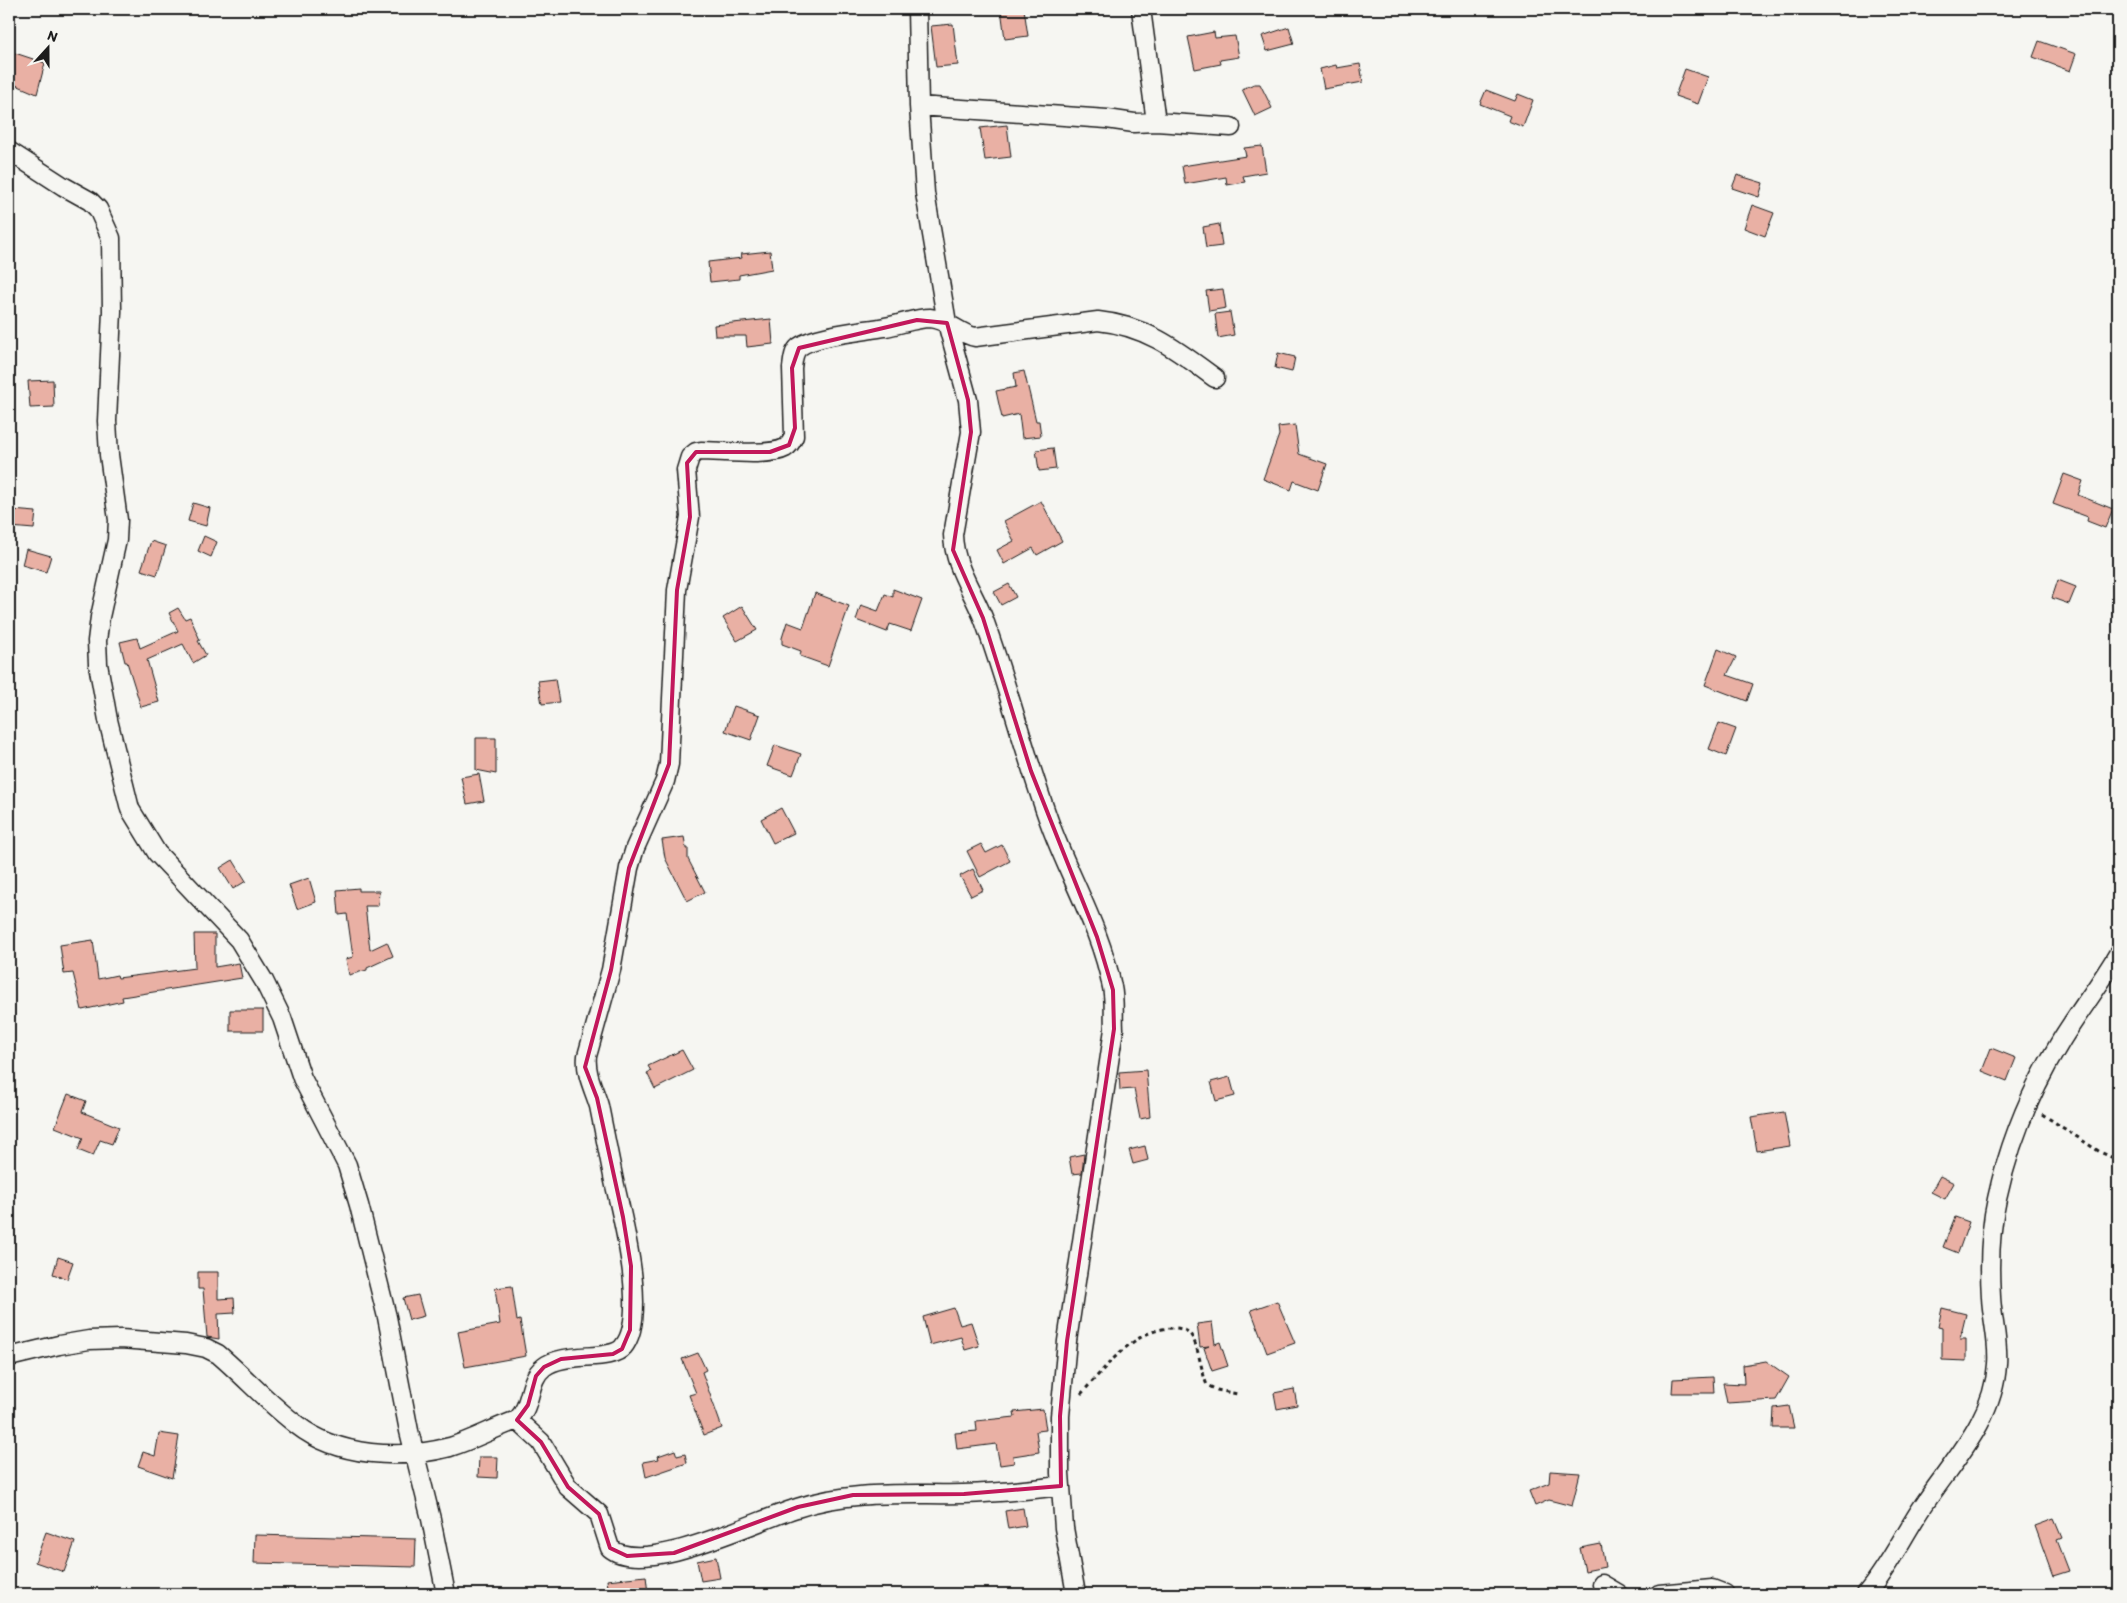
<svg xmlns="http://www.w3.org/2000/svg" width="2127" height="1603" viewBox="0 0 2127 1603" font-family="Itim,sans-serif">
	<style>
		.building { fill: #e9b0a4; stroke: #1c1c1c }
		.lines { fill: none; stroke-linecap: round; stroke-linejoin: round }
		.minor-casing { stroke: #1c1c1c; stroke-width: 21 }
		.path { stroke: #1c1c1c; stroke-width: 3; stroke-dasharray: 4 4; stroke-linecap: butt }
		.minor { stroke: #f6f6f2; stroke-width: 18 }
		.marked { fill: none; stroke: #c2185b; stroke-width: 4; stroke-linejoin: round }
	</style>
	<rect width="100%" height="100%" fill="#f6f6f2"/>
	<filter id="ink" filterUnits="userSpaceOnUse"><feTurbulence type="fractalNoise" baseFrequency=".02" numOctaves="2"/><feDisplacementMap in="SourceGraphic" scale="10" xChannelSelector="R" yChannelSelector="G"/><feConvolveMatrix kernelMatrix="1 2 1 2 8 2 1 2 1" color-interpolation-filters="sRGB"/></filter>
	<g filter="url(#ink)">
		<!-- building -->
		<path class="building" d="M1001,9H1024L1028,36L1005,39Z
			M953,24L958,65L936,67L931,26Z
			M1289,27L1294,44L1267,51L1262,36Z
			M1214,32L1215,38L1235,36L1239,57L1220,60L1221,64L1195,69L1188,37Z
			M2039,41L2076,54L2070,71L2033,57Z
			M9,51L45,63L37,94L9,82Z
			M1360,64L1363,82L1324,89L1320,69L1336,65L1337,68Z
			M1685,69L1708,77L1698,104L1675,96Z
			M1254,84H1260L1272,108L1255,116L1242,89Z
			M1486,90L1515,101L1518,94L1533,100L1523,127L1508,121L1510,116L1480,104Z
			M1007,125L1011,157L985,160L980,128Z
			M1262,146L1266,172L1243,176L1245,182L1227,185L1226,177L1185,184L1182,166L1246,156L1244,148Z
			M1737,175L1763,183L1759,197L1732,188Z
			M1752,205L1774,213L1765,236L1744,228Z
			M1219,224L1222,246L1206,248L1203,227Z
			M770,251L772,269L739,275V279L710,282L708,262L742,258L741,254Z
			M1223,289L1226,308L1209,311L1206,291Z
			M1230,312L1234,335L1218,338L1215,314Z
			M771,319L773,344L747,347L746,336H715L714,325Z
			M1278,353L1295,357L1292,372L1275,368Z
			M1024,371L1036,421H1039L1041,436L1022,438L1019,414L1002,418L996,391L1016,387L1014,373Z
			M53,380L54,407L30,408L28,381Z
			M1295,425L1299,454L1327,464L1318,490L1294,481L1291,490L1263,479L1279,435L1278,427Z
			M1053,448L1056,469L1039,471L1036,450Z
			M2064,474L2083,481L2078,495L2113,509L2105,528L2087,521L2088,517L2053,504Z
			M1041,501L1062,541L1037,555L1033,548L1004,564L997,550L1014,541L1004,521Z
			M193,503L210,508L206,526L188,521Z
			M12,510L36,512L34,529L10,527Z
			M204,536L217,542L211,557L198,551Z
			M151,541L166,546L157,575L141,570Z
			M26,549L51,556L46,572L22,565Z
			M2058,580L2076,587L2069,604L2052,598Z
			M1009,584L1016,597L1001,605L994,592Z
			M893,589L922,600L911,631L890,624L887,632L856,620L861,605L878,611L885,594L893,597Z
			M815,593L849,606L828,666L800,656L801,651L782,644V638L787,622L803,628Z
			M742,606L757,630L737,641L723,618Z
			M178,608L185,619L190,617L200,640L198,641L206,655L193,663L183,644L147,660L159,702L141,707L127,662H125L120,642L137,638L140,648L178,631L169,613Z
			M1718,649L1736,657L1727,675L1753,684L1747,701L1705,685Z
			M555,679L559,702L542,704L538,681Z
			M734,706L760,715L751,740L725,731Z
			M1719,723L1736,729L1726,756L1709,749Z
			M476,738H496V774L476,770Z
			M775,745L801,754L793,775L767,766Z
			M479,774L484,801L467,804L461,777Z
			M781,808L794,833L773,843L761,819Z
			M684,837L686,848H688V859L705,892L687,901L665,858L662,840Z
			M981,844L986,853L1002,845L1010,861L980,877L967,851Z
			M233,860L246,881L233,889L220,868Z
			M973,869L983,890L971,896L960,876Z
			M309,878L316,902L297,909L289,885Z
			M359,888V891H379L378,906H365L370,950L387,942L393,956L367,968V970L349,975L346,959L353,957L347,914L339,915L337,890Z
			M194,934H215V967L239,963L242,978L122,997L123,1001L82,1010L73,973L64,974L60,945L93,940L98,979L117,975L118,978L195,968Z
			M230,1010H263V1031H230Z
			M1991,1048L2016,1058L2007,1081L1982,1071Z
			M682,1050L693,1070L655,1089L647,1073L651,1071L648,1066Z
			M1146,1070L1150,1117L1140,1119L1134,1089L1120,1090L1119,1072Z
			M1230,1077L1235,1096L1216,1101L1211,1082Z
			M68,1094L86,1101L82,1112L119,1127L112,1144L100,1140L93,1156L78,1150L83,1138L55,1127Z
			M1784,1112L1790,1146L1757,1151L1751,1117Z
			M1145,1146L1148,1160L1133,1164L1129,1150Z
			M1084,1154L1082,1173L1072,1174L1069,1157Z
			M1940,1176L1954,1183L1945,1199L1931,1192Z
			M1955,1217L1969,1222L1958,1253L1943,1247Z
			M58,1257L73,1262L67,1279L53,1274Z
			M198,1272H218V1299L234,1298L235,1313L218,1314L219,1339L207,1337L203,1289H198Z
			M512,1286L517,1321L520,1320L526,1356L465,1367L458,1332L500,1324L495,1288Z
			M418,1295L424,1316L409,1320L403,1298Z
			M1277,1301L1295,1343L1267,1353L1251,1310Z
			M954,1308L960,1325L971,1322L979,1346L965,1350L961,1337L930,1345L923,1317Z
			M1942,1308L1966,1314L1960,1339H1966V1361L1942,1360V1328L1938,1327Z
			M1212,1322L1215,1344L1220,1342L1228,1366L1212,1371L1204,1348L1209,1346L1200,1347L1197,1324Z
			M698,1353L706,1370L702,1372L722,1428L704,1435L689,1395L696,1393L682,1359Z
			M1766,1361L1789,1377L1776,1400L1727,1403L1723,1383L1744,1384L1743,1365Z
			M1713,1377L1714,1393H1672L1673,1379Z
			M1294,1389L1297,1405L1277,1409L1274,1393Z
			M1789,1406L1794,1428H1773L1774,1408Z
			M1043,1409L1046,1430L1036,1431L1039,1452L1013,1456L1014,1463L1000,1465L996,1444L957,1449L955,1433L977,1431L976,1421L1015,1417L1014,1412Z
			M159,1433L179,1436L172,1478L138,1466L143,1452L155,1456Z
			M675,1450L677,1456L685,1454L687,1463L646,1477L643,1462L659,1459L658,1456Z
			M479,1457H498L497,1478L478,1477Z
			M1550,1471L1580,1473L1572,1506L1549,1500L1535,1506L1529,1491L1549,1483Z
			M1023,1508L1026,1526L1008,1529L1005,1511Z
			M2054,1519L2062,1538L2057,1540L2069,1571L2053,1576L2035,1526Z
			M46,1532L75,1542L64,1572L35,1562Z
			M255,1535L416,1539L415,1567L254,1563Z
			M1601,1544L1605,1567L1585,1571L1580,1548Z
			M716,1557L720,1578L701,1581L697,1561Z
			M646,1576L648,1594H609L607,1580Z"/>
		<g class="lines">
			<!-- minor casing -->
			<g class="minor-casing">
				<path id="minor" d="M917,9L919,106L925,193L947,323L968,400L971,432L953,535C954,567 973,591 984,620C1008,686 1025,755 1049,821C1069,877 1101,929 1112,987C1115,1001 1113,1015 1114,1029L1067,1341L1060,1416V1473L1064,1528L1076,1594
					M1141,9L1156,122
					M919,106L1107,119L1134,123L1156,122L1231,127
					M9,151L63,186L90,201L98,209L111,238L112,311L107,421L109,455L118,520L117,540L100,617L97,641L98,664L108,720L130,809L157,853L239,940L264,981L282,1018L302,1078L347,1165L359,1205L387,1317L409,1431L431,1519L446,1594
					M9,1357L59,1345L89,1340L121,1339L186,1344L206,1348L218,1354C245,1377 269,1404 297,1425C338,1457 401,1460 450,1447C473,1440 494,1428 517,1420C533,1405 527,1380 544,1367C564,1351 611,1362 623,1347C649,1317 622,1217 614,1181C609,1156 604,1131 599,1106C594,1089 585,1074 587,1056L611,970L629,868L635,848L665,781L669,764L677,590L690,517L686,470L690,457L696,452L701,451C721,451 769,457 785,448C790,445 792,441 794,436L792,368C793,361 793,352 799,347C815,335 864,331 885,327C899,325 915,318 930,318C947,319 959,334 975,337L1098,321C1147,326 1177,350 1215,378
					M517,1420L541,1442L568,1487L599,1514L610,1548C644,1577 757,1520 797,1508C851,1490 906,1495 963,1494C996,1493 1028,1490 1061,1486
					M1602,1584L1619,1594
					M1659,1594L1712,1589L1725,1594
					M1866,1594C1888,1568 1902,1538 1921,1509C1950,1464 1994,1422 1997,1364C1999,1342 1992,1319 1991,1297C1989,1265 1990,1230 1997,1199C2009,1143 2032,1088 2062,1039C2080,1010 2101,983 2118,954"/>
			</g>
			<!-- path -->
			<path class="path" d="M2042,1114L2100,1152L2118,1160
				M1081,1394C1106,1367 1133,1329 1173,1328C1179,1328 1186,1329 1190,1334C1198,1343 1201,1371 1207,1385L1217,1390L1238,1394"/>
			<!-- minor -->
			<use href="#minor" class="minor"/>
		</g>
	</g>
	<!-- marked area -->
	<path class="marked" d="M917,320L947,323L968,400L971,432L953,550L983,618L1031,771L1097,937L1113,990L1114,1029L1067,1341L1060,1416L1061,1486L964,1494L853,1495L798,1507L674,1553L627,1556L610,1548L599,1514L568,1487L541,1442L517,1420L528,1405L536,1376L544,1367L561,1359L613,1354L622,1349L630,1330L631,1266L623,1217L597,1098L585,1067L611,970L629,868L669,764L677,590L690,517L687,463L696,452H770L789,445L795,428L792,368L799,348Z"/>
	<!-- margin -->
	<rect width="2127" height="1603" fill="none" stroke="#f6f6f2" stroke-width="30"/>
	<rect x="15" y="15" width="2097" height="1573" fill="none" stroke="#1c1c1c" stroke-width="2" filter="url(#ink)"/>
	<!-- north arrow -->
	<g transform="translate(48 48) rotate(21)" stroke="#f6f6f2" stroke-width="4" paint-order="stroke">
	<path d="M0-4L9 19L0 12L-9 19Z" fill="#1c1c1c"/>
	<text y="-8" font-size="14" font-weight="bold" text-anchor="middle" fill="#1c1c1c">N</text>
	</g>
</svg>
